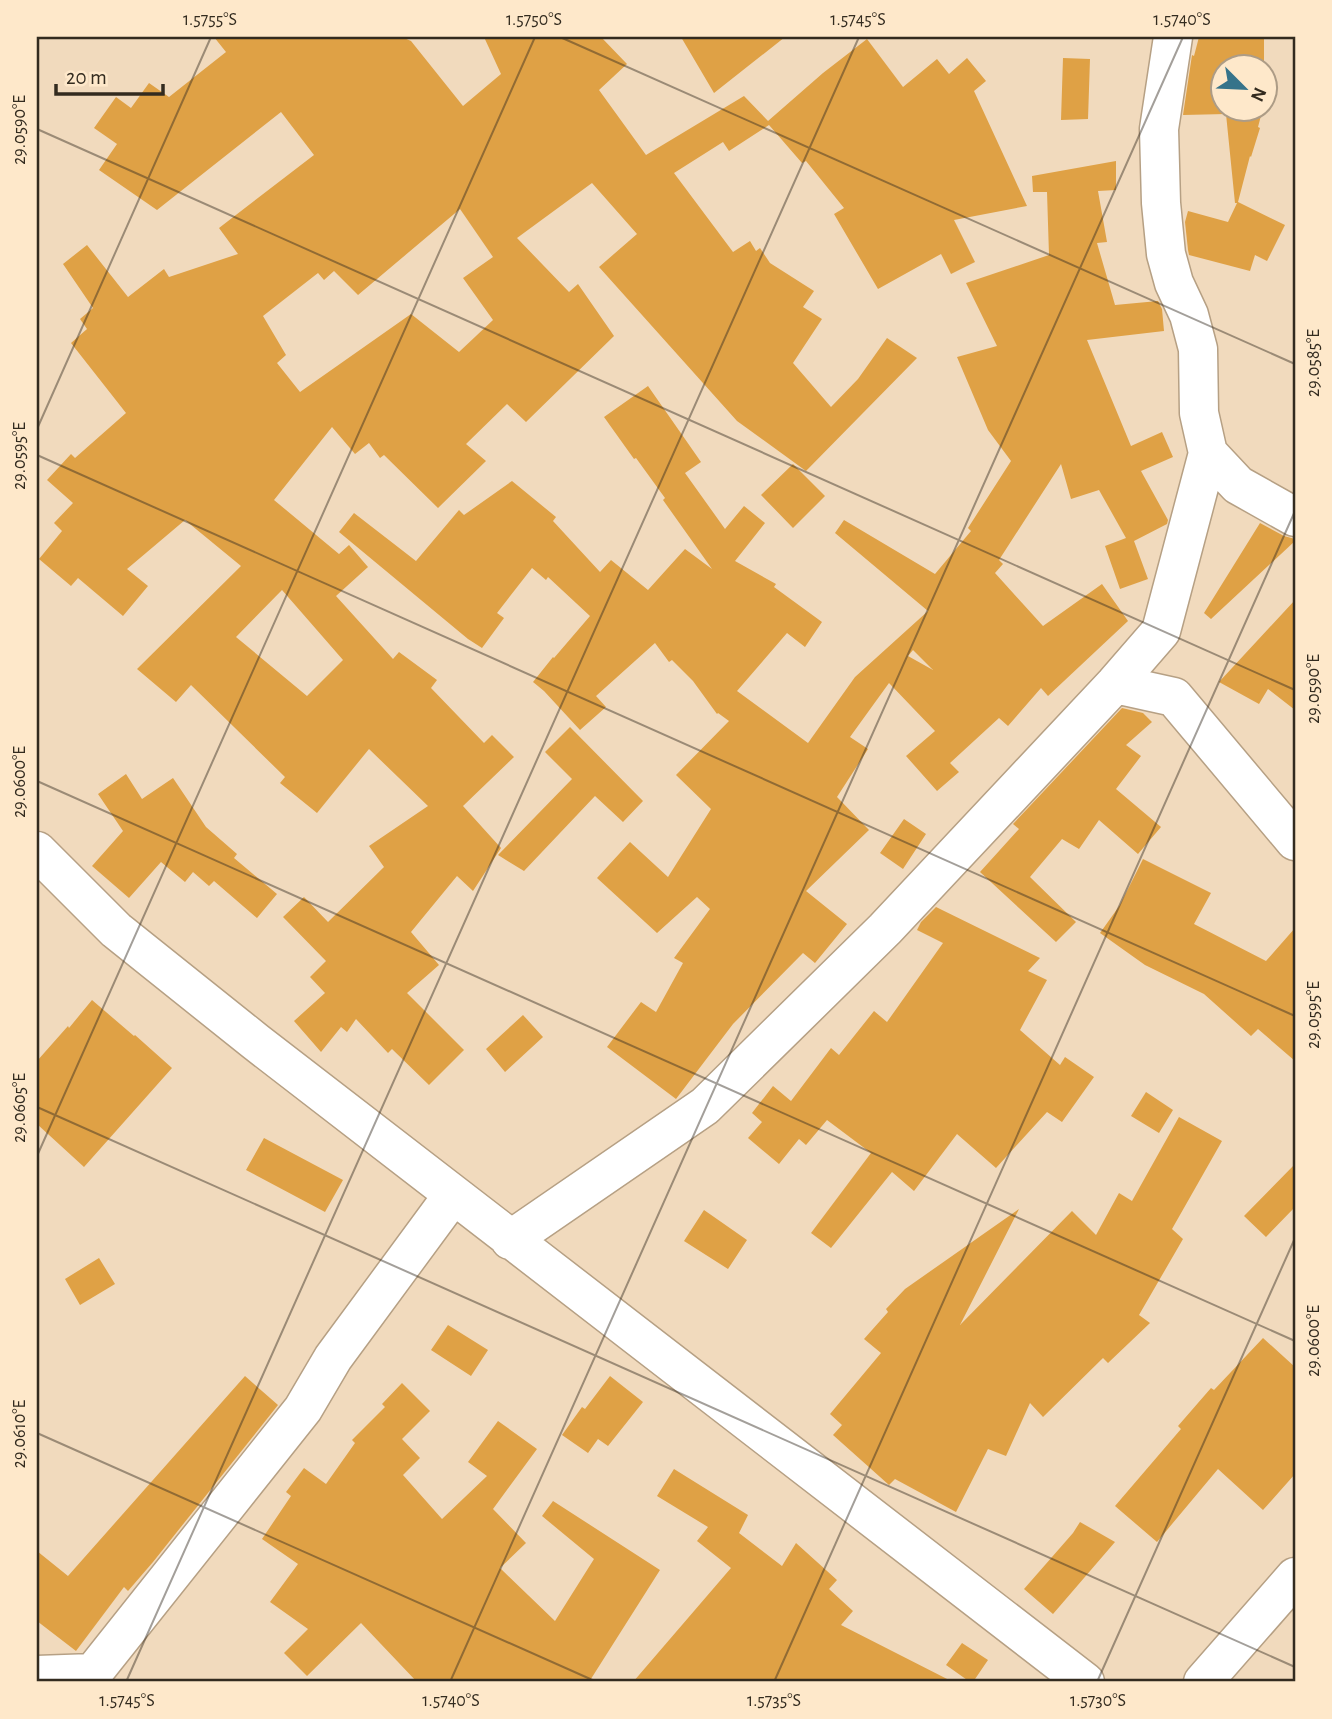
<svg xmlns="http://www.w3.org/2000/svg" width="1332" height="1719" viewBox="0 0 1332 1719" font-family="'Alegreya Sans',sans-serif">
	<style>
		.building { fill: #dfa145; fill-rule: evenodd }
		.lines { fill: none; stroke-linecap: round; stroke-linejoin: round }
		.minor-casing { stroke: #b6a084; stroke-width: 41 }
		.trunk-casing { stroke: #b6a084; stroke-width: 41 }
		.minor { stroke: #fff; stroke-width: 38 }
		.trunk { stroke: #fff; stroke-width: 38 }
		.ticks { fill: none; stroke: #332b1f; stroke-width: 2; stroke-opacity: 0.45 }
		.neatline { fill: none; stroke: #332b1f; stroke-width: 2.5 }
		.ticks-label { font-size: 18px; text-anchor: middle; fill: #332b1f }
	</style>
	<rect width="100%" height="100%" fill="#f1dabd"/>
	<!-- building -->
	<path class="building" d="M214,37H402L411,41L463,106L501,74L484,37H601L627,64L599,90L646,155L744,96L768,121L823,73L867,39L903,87L937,59L949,74L967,58L986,81L974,91L1027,206L954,220L975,262L951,274L941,254L878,289L834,214L844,208L806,161L802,163L769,125L729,151L723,142L674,173L733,252L750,241L756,251L760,248L770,263L814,291L803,307L822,319L793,363L831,407L858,379L887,338L917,358L806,471L737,421L599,267L637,234L592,183L517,238L569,292L578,284L614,336L526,422L507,404L466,444L486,461L438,508L384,455L380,458L369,443L355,454L332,427L274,500L339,554L349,545L368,567L336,596L393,659L399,652L437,680L431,688L484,743L492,735L514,757L463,806L501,848L473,891L457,876L411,932L439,965L407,993L464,1050L429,1085L392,1049L388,1053L356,1019L347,1032L341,1027L321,1052L294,1021L325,993L310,977L326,961L283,917L304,897L328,922L384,867L369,846L428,806L369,749L317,813L280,783L285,777L191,685L176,702L137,669L241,566L185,520L127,569L148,586L123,616L78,578L71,586L39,559L62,531L54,523L73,503L47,480L71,454L75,458L126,413L71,343L87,329L80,319L93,308L63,264L87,245L128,297L164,269L169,277L238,254L219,228L314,155L281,112L157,210L99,170L117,144L94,128L116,97L131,108L149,83L169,97L226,52ZM460,209L493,257L463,278L493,320L459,352L411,314L300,392L277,363L286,355L263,316L318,273L324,280L334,271L358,295ZM282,590L343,660L307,696L236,637Z
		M681,37H785L714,93Z
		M1199,37H1264V66H1223V108H1263L1258,127L1260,128L1251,157L1250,156L1238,202L1285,225L1267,261L1255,255L1250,271L1189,255L1188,250L1185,222L1188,211L1228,222L1237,203H1235L1226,114L1183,115L1192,55L1194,56Z
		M1063,58L1090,59L1088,119L1061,120Z
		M1265,70L1273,72L1265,98Z
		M1116,161V190L1098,191L1107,242L1097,243L1115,305L1158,301L1162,309L1164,331L1087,340L1131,446L1162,432L1173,457L1141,471L1168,520L1167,524L1134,541L1148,579L1120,589L1105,546L1126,538L1099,490L1071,499L1061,464L999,560L1003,564L995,573L1043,626L1102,584L1128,621L1048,696L1041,688L1008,726L999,718L950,763L959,772L937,791L906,756L935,731L889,683L850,737L868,749L837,797L869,830L806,891L847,924L815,963L803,953L733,1024L676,1099L607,1047L641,1002L656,1012L683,963L674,958L710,909L697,897L657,933L597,878L630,842L668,877L711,809L676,775L729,721L718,713L717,714L693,681L672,660L669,662L655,643L596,696L606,707L580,730L544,691L533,682L553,657L554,658L590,616L548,577L546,580L532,568L497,613L504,618L482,648L468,639L339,532L354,513L416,561L459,510L464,515L512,481L556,517L553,521L600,572L611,560L648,590L685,549L712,569L663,500L665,498L636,458L634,459L604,417L648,386L701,462L685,473L725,529L744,506L765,523L735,561L776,584L774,587L822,622L805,647L787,633L737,691L808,743L855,677L928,611L835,533L844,520L935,574L971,531L968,528L1011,461L988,430L957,357L997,346L966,283L1049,255L1047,192H1033L1032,176ZM913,650L933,670L908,656Z
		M793,464L825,496L793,528L761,495Z
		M1260,523L1284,536L1295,539V541L1211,619L1204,613Z
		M1295,600V710L1268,689L1259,704L1219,682Z
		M1122,708L1143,713L1152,722L1126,745L1141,756L1116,789L1161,827L1138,854L1099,820L1079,849L1062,839L1030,877L1076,922L1056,942L980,872L1019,829L1013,824Z
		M570,727L643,801L623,822L595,796L524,871L498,855L572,779L545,752Z
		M126,774L142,799L173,778L206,827L237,854L234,858L277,894L257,918L214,881L209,886L193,872L185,882L161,862L129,898L92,866L123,831L98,794Z
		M904,819L926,834L903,869L880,853Z
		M1143,859L1211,893L1194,924L1266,961L1295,928V1061L1258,1029L1251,1036L1204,994L1145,965L1100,933L1120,905Z
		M936,907L1040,958L1028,971L1047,980L1020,1030L1060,1065L1065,1057L1094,1077L1062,1122L1047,1112L996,1168L957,1134L914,1191L892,1172L831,1248L811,1233L871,1153L827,1120L806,1145L799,1139L779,1164L748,1138L762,1122L752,1113L773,1086L791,1101L831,1048L839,1055L874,1011L887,1022L943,943L917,930L921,922Z
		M92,1000L134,1036L135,1035L172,1068L84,1167L37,1124V1061L68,1026L69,1028Z
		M523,1015L543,1037L505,1072L486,1049Z
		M1146,1092L1173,1110L1159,1133L1131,1116Z
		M1179,1117L1222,1141L1172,1229L1183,1239L1139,1315L1150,1323L1108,1363L1103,1358L1043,1417L1030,1403L1006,1456L988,1449L956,1512L895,1479L889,1485L833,1435L842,1425L830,1414L881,1353L864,1339L888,1312L886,1309L905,1289L1019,1209L960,1325L1072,1211L1096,1235L1119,1193L1132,1201Z
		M264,1138L343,1180L325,1212L246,1170Z
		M1295,1164V1207L1266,1237L1244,1216Z
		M704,1210L747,1240L728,1269L684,1241Z
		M99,1258L115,1284L80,1305L65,1279Z
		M448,1325L488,1350L471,1376L431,1350Z
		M1263,1338L1295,1367V1474L1263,1510L1218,1469L1157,1542L1115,1506L1181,1429L1178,1426L1211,1388L1214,1390Z
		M245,1376L278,1405L153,1562L128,1591L124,1587L76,1651L37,1621V1551L68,1576Z
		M610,1376L643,1402L608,1446L598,1439L588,1453L562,1435L582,1407L585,1409Z
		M402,1383L430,1411L402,1439L420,1458L403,1475L442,1519L487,1476L468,1462L498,1421L537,1449L493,1509L526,1543L500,1568L555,1621L594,1559L542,1516L553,1501L660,1570L589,1682H417L361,1623L307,1676L284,1653L308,1629L270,1602L298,1564L262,1539L291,1496L286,1492L304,1468L326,1484L355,1443L352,1440L385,1407L382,1404Z
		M674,1469L748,1515L739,1533L782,1566L796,1543L837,1580L829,1589L853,1611L841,1625L953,1682H633L731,1568L697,1541L708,1527L657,1496Z
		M1080,1522L1115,1542L1053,1614L1024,1589L1073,1533Z
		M962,1643L988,1660L973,1682H970L946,1665Z"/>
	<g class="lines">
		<!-- minor casing -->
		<g class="minor-casing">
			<path id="minor" d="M1173,37L1159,129L1161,203L1166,254L1174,283L1189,315L1198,349L1199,413L1208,453L1238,485L1295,517
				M1115,684L1174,697L1295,841
				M37,851L116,930L256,1042L1085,1682
				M510,1240L705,1106L885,929L1115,684L1161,631L1208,453
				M37,1675L93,1673L303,1409L333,1358L453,1195"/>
		</g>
		<!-- trunk casing -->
		<g class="trunk-casing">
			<path id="trunk" d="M1203,1682L1295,1577"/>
		</g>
		<!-- minor -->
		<use href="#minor" class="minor"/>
		<!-- trunk -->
		<use href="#trunk" class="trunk"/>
	</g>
	<!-- ticks -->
	<path class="ticks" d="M560,37L1295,364M1292,37L1295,38M37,129L1295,690M37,429L211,37M37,455L1295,1016M37,781L1295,1341M37,1107L1295,1667M37,1156L535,37M37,1433L597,1682M126,1682L859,37M450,1682L1183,37M774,1682L1295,511M1097,1682L1295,1238"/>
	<!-- border -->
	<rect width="1332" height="1719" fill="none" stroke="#fee8ca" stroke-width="77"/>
	<!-- north arrow -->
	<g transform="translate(1244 88) rotate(114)"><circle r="33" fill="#fee8ca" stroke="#ad9c86" stroke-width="2"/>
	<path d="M0-5L12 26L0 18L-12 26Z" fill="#36738a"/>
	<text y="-10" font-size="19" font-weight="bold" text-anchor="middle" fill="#332b1f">N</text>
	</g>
	<!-- scale -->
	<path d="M56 84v10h107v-10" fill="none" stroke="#332b1f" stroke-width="3.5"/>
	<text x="66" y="84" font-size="21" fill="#332b1f" stroke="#fee8ca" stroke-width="5" paint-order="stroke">20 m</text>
	<rect x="38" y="38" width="1256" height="1642" class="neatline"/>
	<g class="ticks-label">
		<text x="210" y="25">1.5755°S</text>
		<text x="534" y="25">1.5750°S</text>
		<text x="858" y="25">1.5745°S</text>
		<text x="1182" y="25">1.5740°S</text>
		<text transform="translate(19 130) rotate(-90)" y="6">29.0590°E</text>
		<text transform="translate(1313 363) rotate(-90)" y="6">29.0585°E</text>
		<text transform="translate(19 456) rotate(-90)" y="6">29.0595°E</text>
		<text transform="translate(1313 689) rotate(-90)" y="6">29.0590°E</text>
		<text transform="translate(19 782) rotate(-90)" y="6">29.0600°E</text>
		<text transform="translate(1313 1015) rotate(-90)" y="6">29.0595°E</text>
		<text transform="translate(19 1108) rotate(-90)" y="6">29.0605°E</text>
		<text transform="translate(1313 1341) rotate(-90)" y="6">29.0600°E</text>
		<text transform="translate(19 1434) rotate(-90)" y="6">29.0610°E</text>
		<text x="127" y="1706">1.5745°S</text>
		<text x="451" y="1706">1.5740°S</text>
		<text x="774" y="1706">1.5735°S</text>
		<text x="1098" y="1706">1.5730°S</text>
	</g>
</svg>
